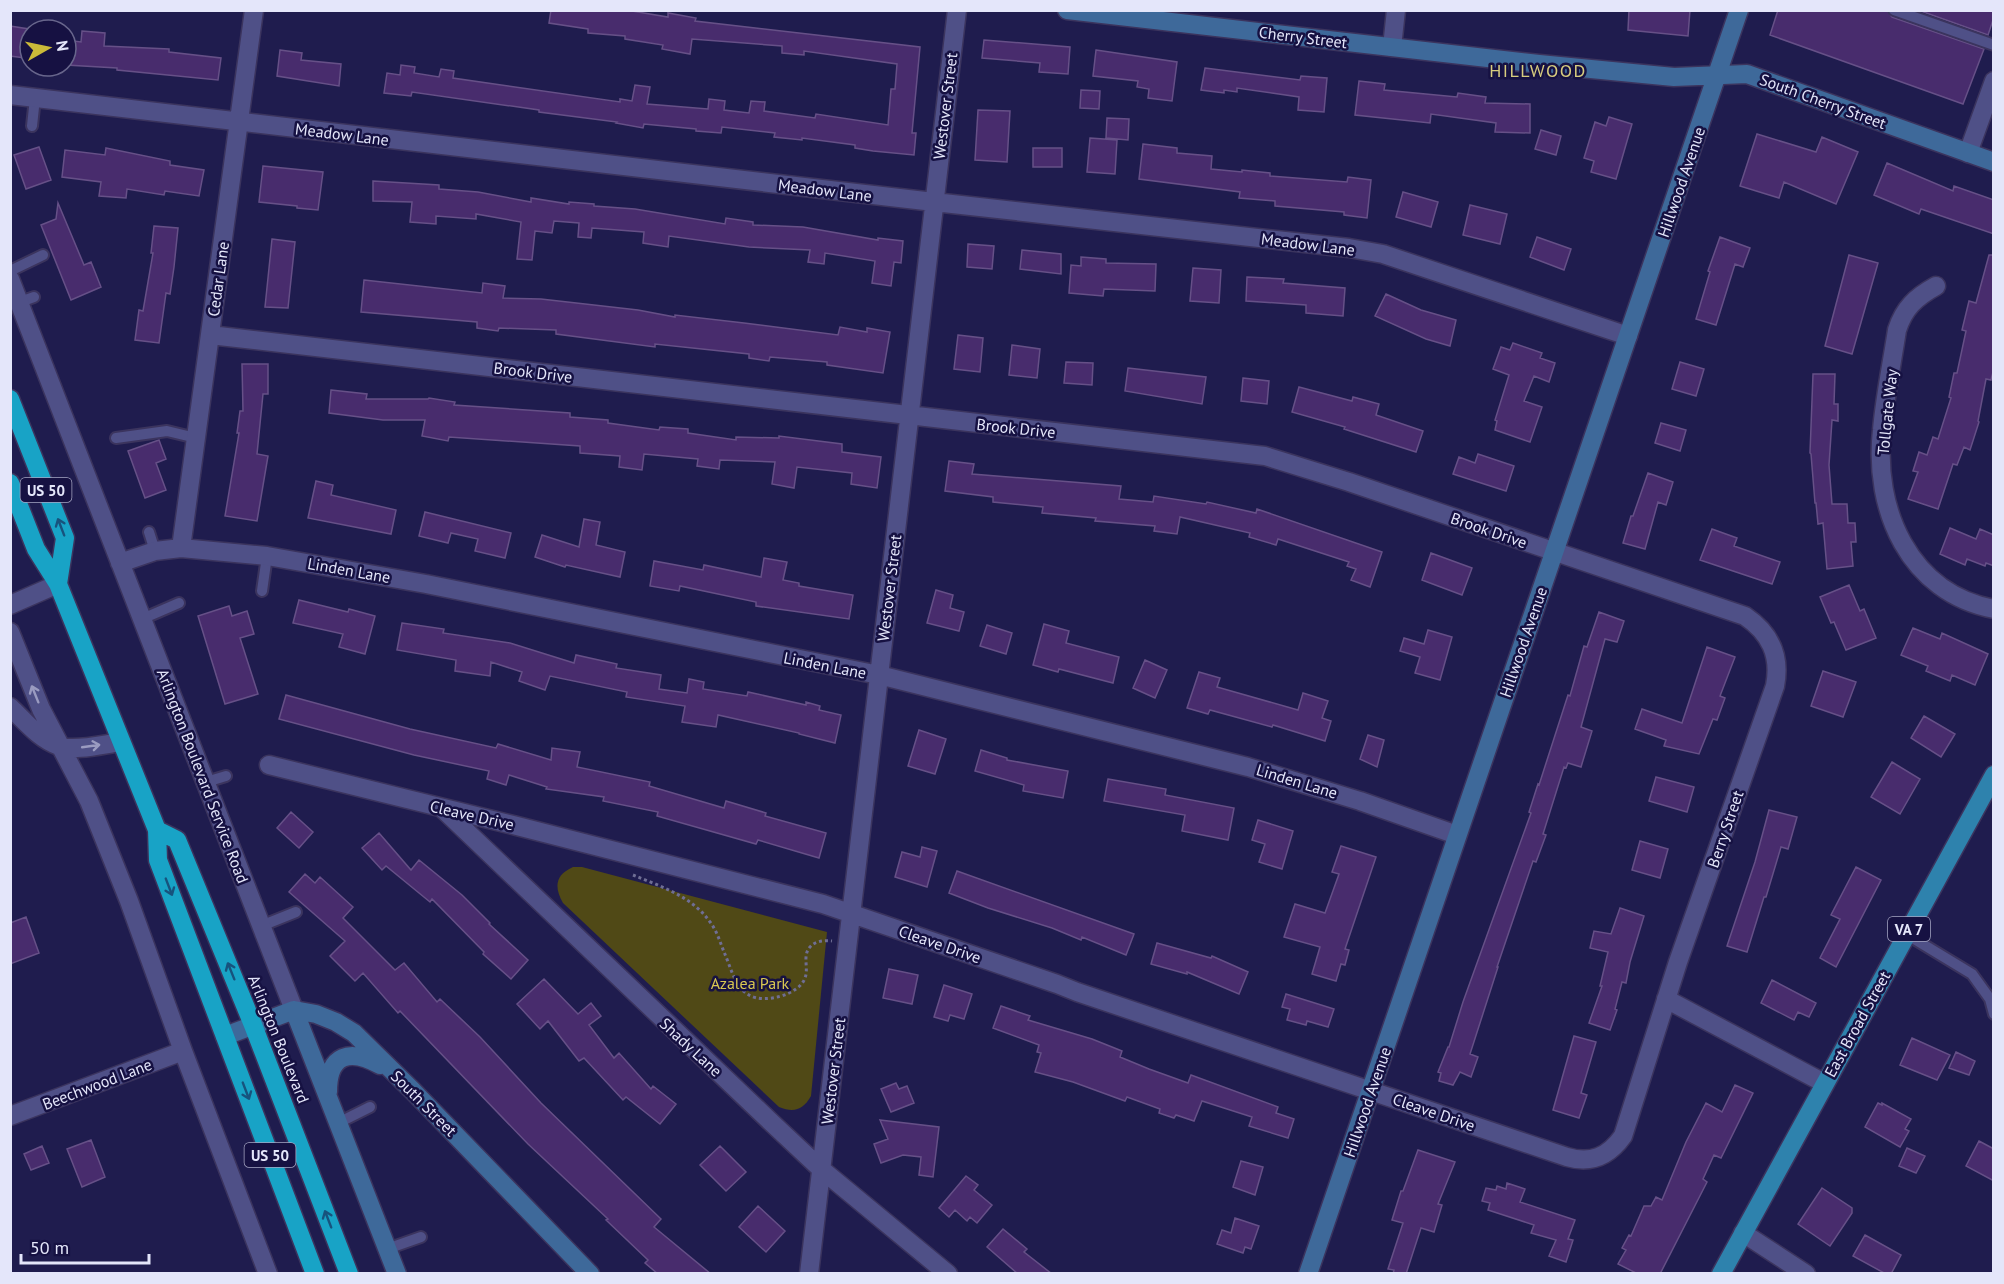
<svg xmlns="http://www.w3.org/2000/svg" width="2004" height="1284" viewBox="0 0 2004 1284" font-family="'PT Sans',sans-serif">
	<style>
		.green { fill: #504916 }
		.building { fill: #482c6d; stroke: #665087; stroke-width: 1.5 }
		.lines { fill: none; stroke-linecap: round; stroke-linejoin: round }
		.lane-casing { stroke: #3b345e; stroke-width: 14 }
		.street-casing { stroke: #3b345e; stroke-width: 21 }
		.secondary-casing { stroke: #3b345e; stroke-width: 21 }
		.primary-casing { stroke: #3b345e; stroke-width: 21 }
		.highway-casing { stroke: #3b345e; stroke-width: 21 }
		.path { stroke: #6f6e94; stroke-width: 3; stroke-dasharray: 3 3; stroke-linecap: butt }
		.lane { stroke: #4f5087; stroke-width: 10 }
		.street { stroke: #4f5087; stroke-width: 18 }
		.secondary { stroke: #3e699a; stroke-width: 18 }
		.primary { stroke: #2e82ad; stroke-width: 18 }
		.highway { stroke: #18a3c6; stroke-width: 18 }
		.oneway { stroke: #17537d }
		.oneway2 { stroke: #9a9bc0 }
		.labels { text-anchor: middle; dominant-baseline: central; stroke-width: 5; stroke-linejoin: round; paint-order: stroke }
		.shield { fill: #161142; stroke: #a6a6c3; stroke-width: 1.5 }
		.shield-label { font-size: 15px; font-weight: bold; fill: #e4e6fa }
		.street-label { font-size: 16px; fill: #e4e6fa; stroke: #161142 }
		.park-label { font-size: 16px; fill: #d9c851; stroke: #161142 }
		.neighbourhood-label { font-size: 18px; letter-spacing: 1.5px; fill: #d8cd7f; stroke: #161142 }
	</style>
	<rect width="100%" height="100%" fill="#1f1c4e"/>
	<!-- green -->
	<path class="green" d="M573,867H582L827,932L811,1096C803,1110 794,1113 779,1107L563,903C554,887 555,875 573,867Z"/>
	<!-- building -->
	<path class="building" d="M551,10H626L668,17V13L696,18L695,21L920,47L912,133H916L914,155L873,151L855,148V145L802,138V140L774,137L775,133L722,127L721,133L696,131V129L644,124L643,128L616,123L617,122L539,112V110L412,92L411,96L384,93L387,73L400,75L401,65L415,67L414,73L439,77L441,69L454,71L453,78L620,102V99L632,101L635,85L650,87L647,104L708,109L709,99L725,101L724,110L749,113L751,101L765,102L764,111L815,118L816,114L888,125L891,89H895L897,64L804,51V55L782,53V46L692,39L690,54L662,49L663,45L625,39V36L588,33V29L549,23Z
		M1629,10H1690L1688,36L1628,30Z
		M1778,10H1887L1892,17L1984,49L1963,104L1770,35Z
		M1918,10H1994V17L1988,35Z
		M10,26L29,29L25,58L10,56Z
		M82,31L105,33L104,46L169,49V52L221,58L218,80L117,70V68L66,65V40L81,42Z
		M984,40L1070,47L1068,74L1039,72L1040,63L982,58Z
		M280,50L302,53L301,60L341,64L339,86L277,76Z
		M1096,50L1177,62L1172,101L1148,98L1149,89L1137,87L1138,81L1093,76Z
		M1205,68L1300,80L1301,76L1327,78L1324,112L1298,110L1299,97L1237,88V92L1224,90V93L1201,90Z
		M1359,81L1385,84L1384,90L1457,97L1458,93L1486,97L1485,103L1530,104V133L1495,132L1496,123L1431,114L1430,123L1355,115Z
		M1081,90L1100,91L1099,109L1080,108Z
		M978,110L1010,111L1007,162L975,160Z
		M1609,117L1632,124L1616,179L1591,172L1594,161L1584,158L1595,122L1606,126Z
		M1107,118L1129,119L1128,140L1106,138Z
		M1541,130L1561,136L1556,155L1535,149Z
		M1757,134L1816,152L1822,137L1858,152L1836,204L1784,182L1779,198L1740,186Z
		M1090,138L1117,140L1115,174L1087,172Z
		M1143,144L1177,148V153L1212,156L1211,169L1242,172V170L1270,173V176L1347,182L1348,177L1371,180L1367,218L1344,215V212L1275,206V201L1239,198L1240,192L1139,179Z
		M39,147L51,180L26,189L14,155Z
		M106,148L170,161V165L204,170L199,196L165,191L164,195L127,189L126,198L99,196L101,182L62,177L65,150L105,155Z
		M1033,148H1062V167H1033Z
		M1887,163L1953,191L1954,186L1994,200V234L1921,209L1919,214L1874,195Z
		M263,166L323,172L318,210L297,208V206L259,202Z
		M373,181L439,185V189L478,192L531,202V198L569,204V202L594,204V206L635,209L725,224L726,218L753,222V225L803,227L878,240V238L903,241L901,263L894,262L891,286L872,283L875,261L825,253L824,264L808,262L810,250L749,247L669,236L668,247L643,243L644,232L592,228L591,238L578,237L579,223L554,221L552,233L535,231L532,260L517,259L521,222L476,214V219L436,216V224L410,222L412,202L373,201Z
		M1403,192L1438,202L1431,227L1396,217Z
		M58,203L84,265L91,262L101,287L71,300L41,225L56,219Z
		M1470,205L1507,214L1500,244L1463,235Z
		M154,226L178,228L174,267L170,294L166,293L159,343L135,340L139,310L143,311L153,253H151Z
		M1537,237L1571,249L1564,270L1530,257Z
		M1720,237L1750,248L1743,267L1735,264L1716,325L1696,319L1710,272L1708,271Z
		M272,239L295,242L288,308L265,307Z
		M968,244L994,246L992,269L967,267Z
		M1022,250L1061,254V274L1020,269Z
		M1849,255L1878,263L1852,354L1825,346Z
		M1989,255H1994V368L1991,380L1986,379L1978,421L1979,422L1970,450L1964,447L1957,465L1953,464L1938,509L1908,499L1918,472L1913,471L1919,452L1927,455L1933,437L1938,439L1951,398L1949,397L1954,373H1957L1966,331L1962,330L1969,301L1976,303Z
		M1081,257L1106,259V263L1156,264L1155,291L1104,289L1103,296L1069,293L1071,265L1081,266Z
		M1193,268L1221,270L1219,303L1190,301Z
		M1247,277L1284,279L1283,283L1345,288L1343,316L1306,313V305L1246,301Z
		M364,280L482,293L483,283L505,286L503,298L541,299L638,310L675,317V315L744,323L838,335L840,327L867,332V328L890,332L883,373L827,365V362L770,357L769,361L749,358V354L655,344V347L556,334V330L499,328L498,331L477,328V322L361,312Z
		M1386,294L1421,310L1456,320L1450,346L1426,339L1375,316Z
		M958,335L983,338L980,372L954,369Z
		M1513,343L1542,353L1540,358L1555,363L1549,382L1534,376L1524,401L1542,407L1530,442L1495,430L1497,421L1495,420L1509,375L1493,369L1501,347L1510,350Z
		M1012,345L1040,349L1037,378L1009,375Z
		M1066,362L1093,363L1092,385L1064,383Z
		M1680,362L1704,369L1696,396L1672,389Z
		M242,364H268V394H263L257,454L268,456L257,521L225,516L239,433H237L240,411H243Z
		M1128,368L1206,377L1202,404L1125,391Z
		M1813,374H1835L1834,404H1838V421L1832,420L1829,465L1832,504H1847L1848,523H1855L1856,542H1851L1853,566L1827,569L1823,523L1818,524L1816,503H1815L1811,454L1810,453Z
		M1243,378L1269,381L1267,404L1241,401Z
		M1299,387L1352,401L1353,397L1379,404L1376,415L1423,431L1416,452L1344,429L1345,427L1292,412Z
		M331,390L367,394L366,399H428L429,398L455,402L454,405L570,413V417L608,420V423L659,430L660,427L688,429V433L736,440V437L779,438V436L842,444V452L881,457L877,488L851,484L852,473L797,467L794,488L772,484L775,462L720,460L719,469L697,466L698,459L644,454L642,470L619,467L620,456L580,453V446L449,437L448,441L422,436L425,420H383L329,413Z
		M1661,423L1686,430L1680,451L1655,443Z
		M159,440L166,459L156,463L166,490L145,498L128,451Z
		M1478,454L1514,466L1506,491L1453,474L1459,457L1475,463Z
		M949,461L974,464L972,474L1121,486L1119,499L1153,502L1154,496L1206,504L1207,502L1256,513L1257,509L1382,552L1370,587L1351,580L1356,569L1347,566L1349,562L1278,539L1276,545L1249,537L1250,533L1180,517L1177,534L1154,531L1155,526L1095,521L1096,518L1042,513L1043,507L993,502V497L945,491Z
		M1648,473L1673,482L1666,505L1658,502L1645,549L1623,543L1631,516H1633Z
		M316,481L333,485L331,495L396,510L391,534L308,518Z
		M425,512L511,533L505,558L475,551L478,539L451,533L448,543L419,536Z
		M584,519L600,522L596,545L625,552L620,577L566,565L565,567L535,557L542,535L579,547Z
		M1950,528L1976,539L1980,529L1994,535V566L1986,563L1985,566L1967,559L1965,565L1940,554Z
		M1712,529L1737,538L1734,546L1780,562L1772,584L1700,560Z
		M1431,553L1472,568L1462,595L1422,580Z
		M764,558L787,562L783,580L799,583V586L853,595L849,619L756,606V602L680,586L679,591L650,586L654,561L703,570L704,565L761,577Z
		M1849,585L1860,611L1864,609L1876,638L1846,650L1834,622L1831,623L1820,597Z
		M936,590L953,595L950,608L964,612L959,631L927,623Z
		M299,600L348,612L349,609L375,616L365,654L339,647L343,634L293,623Z
		M229,606L232,616L247,611L254,634L240,638L258,694L225,704L198,616Z
		M1599,612L1624,621L1617,642L1605,639L1581,727L1592,731L1581,767L1568,763L1566,768L1564,767L1543,834L1546,835L1536,862L1533,861L1497,967H1498L1470,1054L1478,1057L1471,1077L1460,1072L1453,1085L1439,1081L1441,1073L1438,1072L1448,1047H1449L1463,1002L1531,813L1529,812L1538,784L1539,785L1568,695L1570,696L1584,646L1587,647Z
		M402,623L444,629L443,633L510,643L574,663L576,655L617,664L616,668L661,675L659,689L687,693L689,679L704,682L703,689L747,696L748,692L806,705V702L820,706L819,710L841,715L835,743L799,734V733L718,715L716,727L682,722L685,706L626,697L627,692L550,676L545,690L519,681L522,672L491,662L490,676L455,671L456,660L397,650Z
		M1044,624L1069,631L1066,643L1119,657L1113,683L1059,669L1058,672L1033,665Z
		M987,625L1012,633L1006,654L980,646Z
		M1913,628L1940,639L1942,633L1988,654L1975,685L1952,675L1950,681L1926,671L1928,666L1901,655Z
		M1428,630L1452,637L1440,680L1415,673L1420,657L1400,651L1404,638L1424,644Z
		M1707,647L1735,657L1720,696L1725,698L1717,720L1713,719L1699,754L1664,746L1666,740L1635,729L1642,709L1682,723Z
		M1145,660L1167,670L1155,698L1133,688Z
		M1823,671L1856,682L1843,717L1811,706Z
		M1199,672L1220,678L1217,687L1298,710L1303,693L1328,701L1322,718L1331,721L1325,741L1273,725L1272,727L1210,710L1208,714L1187,708Z
		M286,695L410,729L496,748L498,744L551,760L552,748L580,752L577,767L650,782L649,786L724,808L726,801L766,813L765,816L826,833L819,858L758,840L756,844L657,816L658,812L603,801L604,797L546,789L547,787L509,775L506,785L487,779L489,771L414,755L279,719Z
		M1924,716L1955,734L1941,757L1911,738Z
		M919,730L946,739L935,774L908,766Z
		M1368,735L1384,740L1377,767L1360,759Z
		M981,750L1007,758V760L1068,771L1063,798L1023,791L1024,785L975,771Z
		M1892,762L1920,779L1900,814L1871,797Z
		M1656,777L1694,787L1687,812L1649,801Z
		M1108,779L1166,789L1165,795L1234,808L1228,840L1182,831L1185,815L1104,801Z
		M1769,810L1797,817L1788,849L1781,847L1766,897H1764L1747,952L1727,946L1755,862Z
		M291,812L313,832L299,848L277,828Z
		M1258,820L1293,831L1282,869L1259,862L1265,844L1252,840Z
		M379,833L411,870L419,860L462,895L490,923L489,924L528,960L511,979L483,954L484,952L432,899L430,902L386,866L382,870L362,848Z
		M1640,841L1668,849L1660,878L1632,870Z
		M1341,846L1376,857L1345,949L1349,950L1345,965L1341,964L1336,981L1312,974L1320,947L1284,937L1295,904L1325,913L1339,874L1332,872Z
		M922,847L937,851L927,887L895,877L902,852L920,857Z
		M1856,867L1881,880L1836,967L1820,958L1840,919L1831,915Z
		M957,871L1134,934L1126,955L1082,937L1081,940L1052,928L988,908L949,893Z
		M305,874L315,883L320,877L353,907L343,918L395,970L404,963L437,1002L440,999L480,1037L541,1103L661,1219L654,1227L711,1274H658L645,1263L648,1260L606,1220L608,1219L528,1144L400,1011L398,1013L363,973L355,981L330,956L345,941L289,892Z
		M1620,908L1644,916L1630,962L1626,983L1622,982L1615,1009L1617,1010L1610,1030L1589,1023L1602,986H1600L1608,952L1590,948L1594,931L1611,934Z
		M26,917L39,953L10,964V923Z
		M1157,943L1211,958L1212,956L1248,972L1239,994L1187,972V974L1151,964Z
		M889,969L918,975L912,1004L883,998Z
		M544,979L578,1014L591,1003L601,1016L589,1025L614,1058L619,1053L651,1089L653,1086L676,1104L660,1124L626,1097L623,1100L584,1058L579,1061L548,1021L540,1029L517,1004Z
		M1772,980L1816,1003L1809,1017L1798,1012L1794,1020L1761,1003Z
		M944,985L972,994L964,1019L950,1015L948,1021L934,1017Z
		M1286,994L1334,1009L1328,1027L1307,1021L1306,1025L1287,1020L1290,1009L1282,1007Z
		M1001,1006L1030,1016L1028,1020L1092,1039L1122,1051L1120,1057L1149,1069L1188,1083L1191,1075L1278,1107L1276,1113L1294,1119L1288,1138L1249,1126L1252,1117L1202,1101L1194,1121L1176,1115L1174,1118L1159,1113L1160,1109L1127,1097L1125,1101L1073,1082L1035,1072L1041,1053L1037,1052L1039,1045L993,1028Z
		M1574,1036L1596,1042L1581,1093L1587,1095L1579,1118L1553,1110Z
		M1912,1038L1950,1055L1937,1080L1900,1065Z
		M1956,1052L1975,1061L1969,1075L1949,1068Z
		M896,1083L899,1089L907,1086L914,1103L891,1112L881,1089Z
		M1735,1085L1753,1093L1721,1158L1714,1155L1703,1179L1707,1182L1660,1274H1638L1618,1264L1626,1250L1622,1248L1629,1235L1631,1236L1644,1206H1651L1656,1197L1662,1200L1686,1142L1706,1103L1722,1112Z
		M1878,1103L1882,1105V1103L1911,1119L1905,1129L1909,1131L1900,1147L1865,1127Z
		M880,1120L939,1127L933,1177L919,1175L921,1157L903,1155L881,1163L874,1144L888,1139Z
		M91,1140L105,1177L82,1187L67,1149Z
		M1979,1141L1994,1149V1181L1966,1166Z
		M42,1146L49,1163L31,1170L24,1154Z
		M720,1146L746,1172L726,1191L700,1165Z
		M1907,1148L1925,1156L1916,1173L1899,1166Z
		M1418,1150L1455,1162L1438,1204L1442,1205L1434,1232L1421,1228L1406,1274H1393L1394,1270L1388,1269L1403,1223L1392,1220L1401,1191H1403Z
		M1241,1161L1263,1167L1255,1195L1233,1187Z
		M966,1176L978,1185L974,1190L992,1205L977,1223L970,1217L967,1221L955,1210L949,1217L939,1208Z
		M1507,1183L1525,1189L1520,1202L1575,1220L1568,1239L1573,1240L1566,1262L1549,1256L1556,1240L1531,1233L1534,1225L1488,1210L1490,1203L1482,1201L1486,1188L1496,1190L1497,1186L1506,1189Z
		M1822,1188L1852,1208V1213L1830,1246L1798,1224Z
		M758,1206L785,1231L766,1252L739,1227Z
		M1235,1218L1259,1226L1251,1249L1245,1247L1243,1253L1217,1244L1222,1230L1231,1233Z
		M1003,1229L1027,1249L1024,1252L1052,1274H1018L987,1247Z
		M1865,1235L1901,1255L1891,1274H1886L1853,1256Z"/>
	<g class="lines">
		<!-- lane casing -->
		<g class="lane-casing">
			<path id="lane" d="M1894,10L1994,45
				M32,126L35,98
				M10,271L43,255
				M20,302L34,297
				M116,438L167,431L196,438
				M149,532L155,551
				M262,591L267,556
				M142,619L179,603
				M206,782L226,776
				M261,926L296,912
				M1906,934L1972,974L1990,999L1994,1014
				M338,1123L370,1107
				M387,1249L421,1237"/>
		</g>
		<!-- street casing -->
		<g class="street-casing">
			<path id="street" d="M1392,47L1396,10
				M10,95L934,202L1349,248L1383,254L1628,336
				M1968,153L1994,81
				M10,279L294,1010
				M1936,286C1916,297 1904,308 1897,330C1892,363 1885,396 1882,430C1873,509 1909,593 1994,609
				M210,335L1265,456L1349,482L1745,616C1770,633 1781,655 1775,686L1678,962L1623,1136C1608,1157 1591,1164 1567,1157L1077,992L1057,984L823,904L517,826L269,765
				M181,548L254,10
				M120,563L155,551L181,548L267,556L426,584L879,675L1248,767L1360,801L1457,835
				M10,605L58,584
				M10,632L41,709L89,801L129,901L183,1051L268,1274
				M10,707C25,721 39,739 59,746C74,752 104,744 121,742
				M444,810L773,1124L821,1169L948,1274
				M1666,999L1824,1083
				M10,1116L183,1051
				M1743,1233L1806,1274
				M809,1274L957,10"/>
		</g>
		<!-- secondary casing -->
		<g class="secondary-casing">
			<path id="secondary" d="M1067,10L1539,64L1674,77L1747,74L1994,162
				M294,1010L397,1274
				M225,1036L294,1010L316,1014L336,1022L354,1033L413,1091L590,1274
				M328,1092C328,1054 350,1048 380,1065
				M1308,1274L1739,10"/>
		</g>
		<!-- primary casing -->
		<g class="primary-casing">
			<path id="primary" d="M1721,1274L1994,775"/>
		</g>
		<!-- highway casing -->
		<g class="highway-casing">
			<path id="highway" d="M10,399L65,538L58,584
				M10,483L36,549L58,584L157,830L158,860L315,1274
				M157,830L177,840L253,1025L349,1274"/>
		</g>
		<!-- path -->
		<path class="path" d="M633,875C660,886 693,897 710,922C717,931 720,942 724,952C730,965 735,988 749,995C764,1004 799,995 805,978C809,968 802,956 810,947C815,941 824,940 832,941"/>
		<!-- lane -->
		<use href="#lane" class="lane"/>
		<!-- street -->
		<use href="#street" class="street"/>
		<!-- secondary -->
		<use href="#secondary" class="secondary"/>
		<!-- primary -->
		<use href="#primary" class="primary"/>
		<!-- highway -->
		<use href="#highway" class="highway"/>
	</g>
	<!-- one-way arrows -->
	<defs><path id="oneway-shaft" d="M-6 0H5M1.5-3L5.5 0L1.5 3" fill="none" stroke-width="1.6" stroke-linecap="round" stroke-linejoin="round" transform="scale(1.5)"/></defs>
	<g class="oneway">
		<use href="#oneway-shaft" transform="translate(61 527) rotate(-111)"/>
		<use href="#oneway-shaft" transform="translate(169 887) rotate(69)"/>
		<use href="#oneway-shaft" transform="translate(231 971) rotate(-112)"/>
		<use href="#oneway-shaft" transform="translate(246 1091) rotate(69)"/>
		<use href="#oneway-shaft" transform="translate(328 1219) rotate(-111)"/>
	</g>
	<g class="oneway2">
		<use href="#oneway-shaft" transform="translate(35 694) rotate(-112)"/>
		<use href="#oneway-shaft" transform="translate(91 746) rotate(-8)"/>
	</g>
	<g class="labels">
		<!-- shield labels -->
		<g class="shield">
			<rect x="20.5" y="478" width="51" height="24" rx="4.5"/>
			<rect x="1888" y="917" width="42" height="24" rx="4.5"/>
			<rect x="244.5" y="1143" width="51" height="24" rx="4.5"/>
		</g>
		<g class="shield-label">
			<text x="46" y="490">US 50</text>
			<text x="1909" y="929">VA 7</text>
			<text x="270" y="1155">US 50</text>
		</g>
		<!-- street labels -->
		<g class="street-label">
			<text transform="translate(1303 37) rotate(7)">Cherry Street</text>
			<text transform="translate(1823 101) rotate(20)">South Cherry Street</text>
			<text transform="translate(945 106) rotate(-83)">Westover Street</text>
			<text transform="translate(342 134) rotate(7)">Meadow Lane</text>
			<text transform="translate(1681 182) rotate(-71)">Hillwood Avenue</text>
			<text transform="translate(825 190) rotate(7)">Meadow Lane</text>
			<text transform="translate(1308 244) rotate(7)">Meadow Lane</text>
			<text transform="translate(218 279) rotate(-82)">Cedar Lane</text>
			<text transform="translate(533 372) rotate(7)">Brook Drive</text>
			<text transform="translate(1887 412) rotate(-84)">Tollgate Way</text>
			<text transform="translate(1016 428) rotate(6)">Brook Drive</text>
			<text transform="translate(1489 530) rotate(19)">Brook Drive</text>
			<text transform="translate(349 570) rotate(10)">Linden Lane</text>
			<text transform="translate(889 588) rotate(-83)">Westover Street</text>
			<text transform="translate(1523 642) rotate(-71)">Hillwood Avenue</text>
			<text transform="translate(825 665) rotate(11)">Linden Lane</text>
			<text transform="translate(203 776) rotate(69)">Arlington Boulevard Service Road</text>
			<text transform="translate(1297 781) rotate(17)">Linden Lane</text>
			<text transform="translate(472 815) rotate(13)">Cleave Drive</text>
			<text transform="translate(1725 829) rotate(-71)">Berry Street</text>
			<text transform="translate(940 944) rotate(19)">Cleave Drive</text>
			<text transform="translate(1857 1024) rotate(-61)">East Broad Street</text>
			<text transform="translate(279 1039) rotate(68)">Arlington Boulevard</text>
			<text transform="translate(691 1047) rotate(43)">Shady Lane</text>
			<text transform="translate(833 1071) rotate(-83)">Westover Street</text>
			<text transform="translate(97 1084) rotate(-21)">Beechwood Lane</text>
			<text transform="translate(1367 1102) rotate(-71)">Hillwood Avenue</text>
			<text transform="translate(424 1103) rotate(45)">South Street</text>
			<text transform="translate(1434 1112) rotate(19)">Cleave Drive</text>
		</g>
		<!-- park labels -->
		<g class="park-label">
			<text x="750" y="983">Azalea Park</text>
		</g>
		<!-- neighbourhood labels -->
		<g class="neighbourhood-label">
			<text x="1538" y="70">HILLWOOD</text>
		</g>
	</g>
	<!-- border -->
	<rect width="2004" height="1284" fill="none" stroke="#e4e6fa" stroke-width="24"/>
	<!-- north arrow -->
	<g transform="translate(48 48) rotate(81)"><circle r="28" fill="#161142" stroke="#68668c" stroke-width="1.5"/>
	<path d="M0-4.5L10 22L0 15L-10 22Z" fill="#cbba39"/>
	<text y="-9" font-size="16" font-weight="bold" text-anchor="middle" fill="#e4e6fa">N</text>
	</g>
	<!-- scale -->
	<path d="M21 1254v9h128v-9" fill="none" stroke="#e4e6fa" stroke-width="3"/>
	<text x="30" y="1254" font-size="18" fill="#e4e6fa" stroke="#161142" stroke-width="4.5" paint-order="stroke">50 m</text>
</svg>
